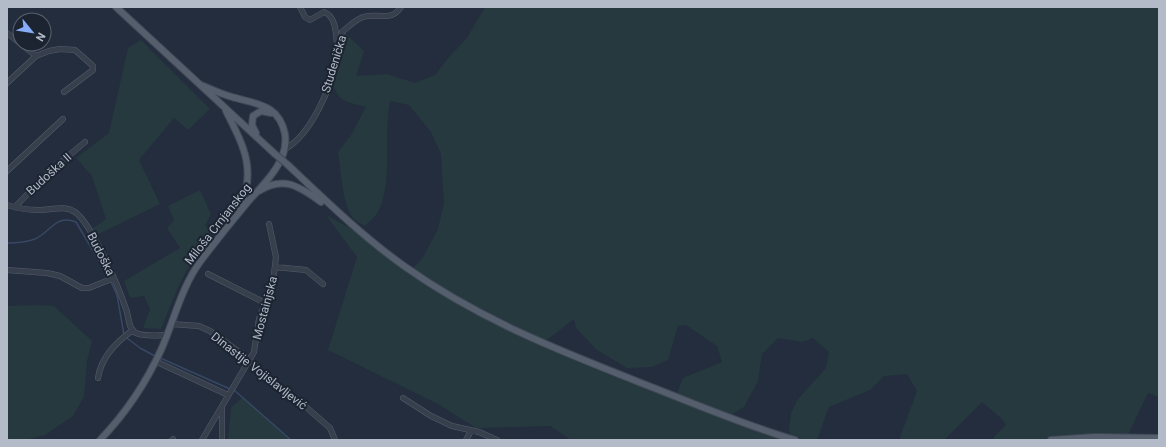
<svg xmlns="http://www.w3.org/2000/svg" width="1166" height="447" viewBox="0 0 1166 447" font-family="Roboto,sans-serif">
	<style>
		.green { fill: #25393e; fill-rule: evenodd }
		.lines { fill: none; stroke-linecap: round; stroke-linejoin: round }
		.stream { stroke: #374764; stroke-width: 1.5 }
		.minor-casing { stroke: #555d6b; stroke-width: 6 }
		.major-casing { stroke: #404856; stroke-width: 8 }
		.minor { stroke: #373f4d; stroke-width: 5 }
		.major { stroke: #555e6d; stroke-width: 6 }
		.major-bridge-casing { stroke: #404856; stroke-width: 8; stroke-linecap: butt }
		.major-bridge { stroke: #555e6d; stroke-width: 6 }
		.labels { text-anchor: middle; dominant-baseline: central; stroke-width: 4; stroke-linejoin: round; paint-order: stroke }
		.street-label { font-size: 12px; fill: #b3bac8; stroke: #1c2432 }
	</style>
	<rect width="100%" height="100%" fill="#232d3d"/>
	<!-- green -->
	<path class="green" d="M485,7H1159V397L1148,393L1127,437L994,440V437L1006,425L1002,419L982,402L944,440H899L917,391L907,374L884,376L870,390L829,407L817,440H571L550,426L476,428L438,404L328,350L357,257L326,215L367,237L411,270L422,259L438,229L444,203L441,154L431,132L409,105L390,101C383,137 394,179 378,212C375,217 369,222 365,226C362,224 357,222 354,219C342,205 341,170 338,152L351,135L366,107C359,105 348,103 342,99C323,84 339,49 343,31L364,51L356,76L387,74L415,83L435,75L449,57L467,38ZM574,319L576,328L597,350L627,368L652,367L668,360L678,326L686,325L717,346L722,362L683,378L676,396L543,343ZM778,338L802,342L813,338L829,352L826,368L798,399L791,413L789,429L791,439L729,416L744,407L758,381L762,354Z
		M141,40L210,109L188,130L174,118L139,160L160,204L93,237L89,231L106,219L92,176L76,158L109,133L128,48Z
		M200,190L211,214L205,226L217,233C187,256 175,296 161,329L143,328L150,309L144,296L130,298L124,281L180,248L167,228L174,220L168,206Z
		M35,305L54,306L92,341L87,361L84,397L73,416L45,435L25,440H7V306Z
		M243,397L291,440H228L231,408Z"/>
	<g class="lines">
		<!-- stream -->
		<path class="stream" d="M7,243C16,243 27,242 35,239C51,232 55,214 76,222L109,278
			M111,282L117,295L124,335
			M127,338L140,348L155,356
			M158,357L230,389
			M234,390L291,440"/>
		<!-- minor casing -->
		<g class="minor-casing">
			<path id="minor" d="M300,7L305,17L310,20L324,12C336,16 336,34 337,44
				M7,33L36,56
				M7,83L36,56L49,51L60,49L75,50L93,66V70L64,92
				M285,149C311,135 331,87 337,60C339,51 339,41 342,32C348,27 355,20 363,17C376,12 391,23 401,7
				M7,171L63,119
				M7,205C17,208 27,210 37,210C50,211 64,204 75,212C92,224 119,288 126,309C129,316 128,330 136,333C145,337 158,335 167,335
				M15,207L48,173L85,142
				M275,267L306,270L323,284
				M7,270L47,273L60,276L82,288H89L114,278
				M208,274L265,303
				M171,324L199,326L210,331L250,360L267,379L306,407L330,428L335,440
				M155,361L228,395
				M98,378C101,357 116,342 133,330
				M403,398L431,416L452,426L479,432L497,440
				M172,440L173,439
				M202,440L254,352L259,319L273,282L276,257L269,224
				M222,440V407
				M466,440L471,431"/>
		</g>
		<!-- major casing -->
		<g class="major-casing">
			<path id="major" d="M116,7L275,154
				M226,111C243,145 257,169 240,208
				M256,133L252,125L253,116L261,111L271,113
				M288,165C325,200 362,236 404,266C483,322 565,353 654,388C700,406 747,426 795,440
				M259,191C284,175 300,187 321,202
				M100,440C125,414 146,383 161,350C174,321 181,288 200,262C215,242 231,222 247,203C259,189 275,174 282,157C285,150 286,142 285,134C279,104 256,104 232,97C221,94 211,89 201,85
				M1051,440L1094,437L1159,438"/>
		</g>
		<!-- minor -->
		<use href="#minor" class="minor"/>
		<!-- major -->
		<use href="#major" class="major"/>
		<!-- major-bridge casing -->
		<g class="major-bridge-casing">
			<path id="major-bridge" d="M275,154L288,165"/>
		</g>
		<!-- major-bridge -->
		<use href="#major-bridge" class="major-bridge"/>
	</g>
	<g class="labels">
		<!-- street labels -->
		<g class="street-label">
			<text transform="translate(334 64) rotate(-73)">Studenička</text>
			<text transform="translate(49 174) rotate(-42)">Budoška II</text>
			<text transform="translate(218 224) rotate(-52)">Miloša Crnjanskog</text>
			<text transform="translate(101 254) rotate(63)">Budoška</text>
			<text transform="translate(265 308) rotate(-75)">Mostainjska</text>
			<text transform="translate(259 371) rotate(38)">Dinastije Vojislavljević</text>
		</g>
	</g>
	<!-- border -->
	<rect width="1166" height="447" fill="none" stroke="#b3bac8" stroke-width="16"/>
	<!-- north arrow -->
	<g transform="translate(32 32) rotate(120)"><circle r="19" fill="#1c2432" stroke="#58606e"/>
	<path d="M0-3L7 15L0 10L-7 15Z" fill="#88adf8"/>
	<text y="-6" font-size="11" font-weight="bold" text-anchor="middle" fill="#b3bac8">N</text>
	</g>
</svg>
